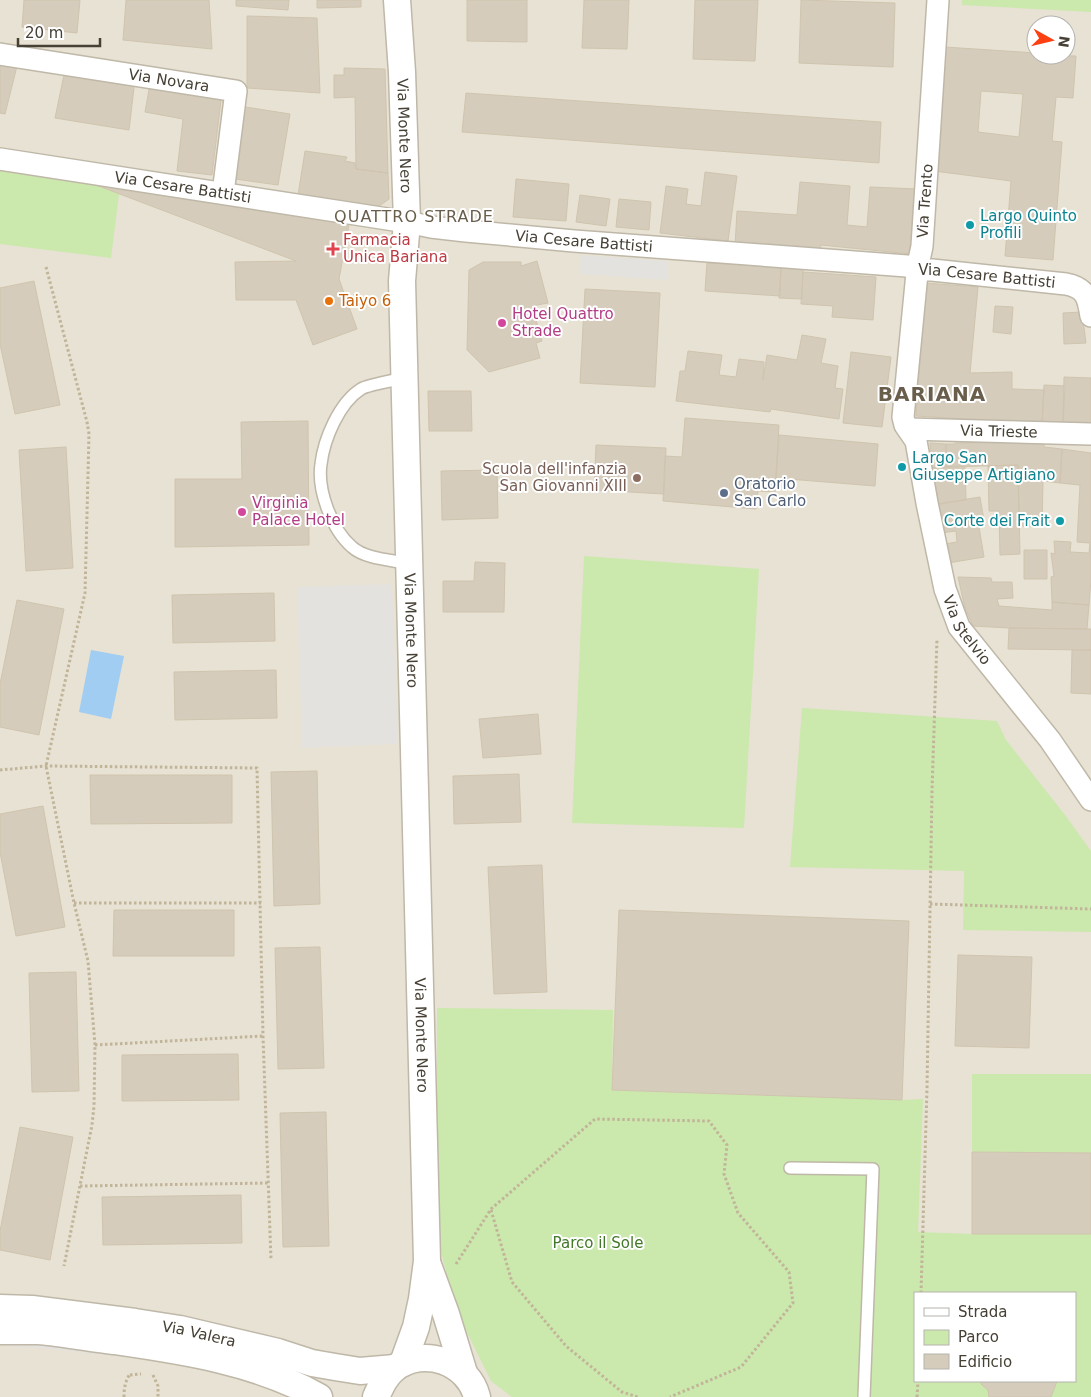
<svg xmlns="http://www.w3.org/2000/svg" width="1091" height="1397" viewBox="0 0 1091 1397" font-family="'DejaVu Sans',sans-serif">
	<style>
		.residential { fill: #e7e2d3; fill-rule: evenodd }
		.green { fill: #cbe8ad; fill-rule: evenodd }
		.parking { fill: #e4e2de }
		.water { fill: #a0cdf1 }
		.building { fill: #d5ccbb; stroke: #d0c4ae; fill-rule: evenodd }
		.lines { fill: none; stroke-linecap: round; stroke-linejoin: round }
		.service-casing { stroke: #bfb8a8; stroke-width: 14 }
		.minor-casing { stroke: #bfb8a8; stroke-width: 24 }
		.tertiary-casing { stroke: #bfb8a8; stroke-width: 29 }
		.path { stroke: #c1b499; stroke-width: 3; stroke-dasharray: 2.5 2.5; stroke-linecap: butt }
		.service { stroke: #fff; stroke-width: 11 }
		.minor { stroke: #fff; stroke-width: 21 }
		.tertiary { stroke: #fff; stroke-width: 26 }
		.culture-dot { fill: #0f9aa8; stroke: #fff; stroke-width: 2 }
		.health-dot { fill: #e0444e; stroke: #fff; stroke-width: 2 }
		.food-dot { fill: #e8710a; stroke: #fff; stroke-width: 2 }
		.hotel-dot { fill: #d1479c; stroke: #fff; stroke-width: 2 }
		.education-dot { fill: #8d6e63; stroke: #fff; stroke-width: 2 }
		.service-dot { fill: #5c6f8a; stroke: #fff; stroke-width: 2 }
		.labels { text-anchor: middle; dominant-baseline: central; stroke-width: 4; stroke-linejoin: round; paint-order: stroke }
		.street-label { font-size: 15px; fill: #464035; stroke: #fff }
		.culture-label { font-size: 15px; fill: #0d838f; stroke: #fff; text-anchor: start }
		.health-label { font-size: 15px; fill: #be3a42; stroke: #fff; text-anchor: start }
		.food-label { font-size: 15px; fill: #c56008; stroke: #fff; text-anchor: start }
		.hotel-label { font-size: 15px; fill: #b23c85; stroke: #fff; text-anchor: start }
		.education-label { font-size: 15px; fill: #785e54; stroke: #fff; text-anchor: end }
		.service-label { font-size: 15px; fill: #4e5e75; stroke: #fff; text-anchor: start }
		.park-label { font-size: 15px; fill: #427827; stroke: #fff }
		.neighbourhood-label { font-size: 16px; letter-spacing: 1px; fill: #695e4c; stroke: #fff }
		.district-label { font-size: 20px; font-weight: bold; letter-spacing: 1px; fill: #695e4c; stroke: #fff }
	</style>
	<rect width="100%" height="100%" fill="#f3f0e5"/>
	<!-- residential -->
	<path class="residential" d="M0,0H1091V1397H0ZM1036,25H1066V55H1036ZM915,1293H1075V1381H915Z"/>
	<!-- green -->
	<path class="green" d="M962,0H1091V12L962,5Z
		M0,170L120,186L111,258L0,244Z
		M584,556L759,569L744,828L572,823Z
		M802,708L997,721L1006,740L1065,815L1091,851V932L963,930L964,871L790,867Z
		M437,1008L613,1010L612,1090L902,1100L923,1099L918,1232L972,1234H1091V1397H512L491,1381L455,1308L437,1235ZM915,1293H1075V1381H915Z
		M972,1074H1091V1153L972,1152Z"/>
	<!-- parking -->
	<path class="parking" d="M581,255L668,261L667,280L580,274Z
		M392,584L398,744L302,748L297,587Z
		M9,1338L116,1349L115,1356L52,1349L7,1346Z"/>
	<!-- water -->
	<path class="water" d="M91,650L124,656L111,719L79,712Z"/>
	<!-- building -->
	<path class="building" d="M24,0H80L77,33L22,27Z
		M126,0H209L212,49L123,40Z
		M236,0H289L288,10L236,6Z
		M317,0H361V7L317,8Z
		M467,0H527V42L467,41Z
		M584,0H629L627,49L582,48Z
		M695,0H758L755,61L693,59Z
		M801,0L895,3L893,67L799,63Z
		M247,16L317,18L320,93L247,88Z
		M945,47L1036,53V55L1076,56L1073,98L1056,97L1052,141L1062,142L1053,260L1005,256L1011,181L934,171ZM981,91L1023,94L1019,137L978,132Z
		M0,63L17,66L5,114L0,113Z
		M344,68L385,69L388,173L356,169L355,97L334,98V75H344Z
		M65,70L135,79L129,130L55,118Z
		M150,84L222,92L212,175L177,171L183,119L145,112Z
		M466,93L881,122L879,163L462,132Z
		M239,106L290,114L278,185L228,178Z
		M305,151L347,157L345,161L355,163L356,169L388,173L389,199L378,207L298,195Z
		M46,166L349,225L339,279L357,329L313,345L296,300H236L235,262L296,261Z
		M705,172L737,176L728,241L660,233L666,186L688,189L686,204L701,206Z
		M516,179L569,184L566,221L513,217Z
		M800,182L850,186L847,225L867,227L870,187L917,189L911,254L821,245L820,250L735,246L737,211L797,215Z
		M580,195L610,199L606,226L576,222Z
		M619,199L651,202L649,230L616,227Z
		M537,261L548,303L532,306L542,341L536,343L540,358L489,372L467,350L469,270L483,262H521V266Z
		M707,263L781,267L780,296L705,291Z
		M781,267L803,269L802,299L779,298Z
		M803,272L876,277L873,320L832,317L833,306L801,304Z
		M34,281L60,405L15,414L0,344V288Z
		M925,283L978,287L970,373L1012,372V389L1044,390L1042,424L964,422V419L916,416Z
		M585,289L660,293L655,387L580,383Z
		M995,306L1013,307L1011,334L993,332Z
		M1082,312L1086,343L1064,344L1063,313Z
		M802,335L826,339L821,363L838,366L835,388L843,389L839,419L771,409L770,412L676,401L680,371H685L688,351L722,355L719,375L736,377L739,359L764,362L763,380L767,355L797,360Z
		M851,352L891,357L882,427L843,423Z
		M1064,377L1091,378V425H1063Z
		M1044,385L1065,386L1063,425L1042,424Z
		M428,391H471L472,431H429Z
		M685,418L779,425L775,492L758,491L756,509L663,501L665,456L682,457Z
		M308,421L309,545L175,547V479H242L241,422Z
		M779,435L878,444L875,486L776,478Z
		M1044,442V447L1062,449L1060,483L1043,481L1042,526H1019L1018,465L946,467V444H955V443Z
		M930,443L946,444V467L931,468Z
		M596,445L666,448L664,494L594,490Z
		M66,447L73,568L26,571L19,450Z
		M1062,449L1091,453V580L1089,605L1052,602L1051,577L1054,576L1051,553L1055,554L1054,541L1071,542L1070,552L1089,553L1090,543L1077,542L1080,485L1060,483Z
		M1018,465L1020,554L1000,555L999,511H989L988,466Z
		M965,466L966,500L934,505L931,468Z
		M497,470L498,518L442,520L441,471Z
		M980,497L985,526L979,527L984,557L948,563L945,544L957,542L956,531L941,533L937,504Z
		M1024,550H1047V579H1024Z
		M475,562L505,563L504,612H443V581H474Z
		M958,577L991,578L992,582H1012L1013,598L997,599L999,606L1052,610V602L1089,605L1087,629L1009,628L973,626L965,608Z
		M274,593L275,641L173,643L172,595Z
		M17,600L64,609L39,735L0,727V684Z
		M1009,628L1091,629V650L1008,649Z
		M1072,650H1091V694L1071,693Z
		M276,670L277,718L175,720L174,672Z
		M538,714L541,754L483,758L479,719Z
		M317,771L320,904L274,906L271,772Z
		M519,774L521,822L454,824L453,776Z
		M90,775H232V823L91,824Z
		M43,806L65,927L16,936L0,852V814Z
		M542,865L547,992L494,994L488,867Z
		M114,910H234V956H113Z
		M619,910L909,921L902,1100L612,1090Z
		M320,947L324,1068L278,1069L275,948Z
		M958,955L1032,957L1029,1048L955,1046Z
		M76,972L79,1091L32,1092L29,973Z
		M238,1054L239,1100L122,1101V1055Z
		M326,1112L329,1246L283,1247L280,1113Z
		M20,1127L73,1137L50,1260L0,1250V1231Z
		M972,1152L1091,1153V1234H972Z
		M241,1195L242,1243L103,1245L102,1197Z
		M981,1381H1057L1051,1397H989L988,1390L981,1384Z"/>
	<g class="lines">
		<!-- service casing -->
		<g class="service-casing">
			<path id="service" d="M405,378C396,380 367,385 361,389C339,403 324,439 321,464C317,490 332,530 352,547C365,559 393,560 410,564
				M790,1168L873,1169L864,1397"/>
		</g>
		<!-- minor casing -->
		<g class="minor-casing">
			<g id="minor">
				<path id="s1" d="M938,0L922,246C921,253 916,269 917,273L903,417L905,425L916,441L927,503L945,589L959,627L1050,740L1091,800"/>
				<path id="s2" d="M0,54L236,91L223,193"/>
				<path id="s3" d="M0,159L407,222L431,227L466,231L574,241L907,266L916,270H932L1066,284C1086,288 1088,297 1091,316"/>
				<path id="s4" d="M908,429L1091,434"/>
			</g>
		</g>
		<!-- tertiary casing -->
		<g class="tertiary-casing">
			<g id="tertiary">
				<path id="s5" d="M397,0L402,72L407,222L402,281L427,1261L422,1299L416,1327L403,1363"/>
				<path d="M428,1265L446,1314L464,1373"/>
				<path id="s6" d="M0,1308L32,1309L135,1322L180,1329L278,1352L312,1363L335,1367L360,1371L395,1368"/>
				<path d="M0,1331C13,1331 26,1331 38,1331C63,1333 89,1338 114,1341C184,1351 257,1362 319,1397"/>
				<path d="M376,1397C381,1386 385,1376 395,1368C424,1346 468,1362 477,1397"/>
			</g>
		</g>
		<!-- path -->
		<path class="path" d="M46,267L87,422L89,434L85,593L46,766L74,903L88,961L95,1045L94,1106L92,1125L64,1266
			M0,770L46,766L257,768L263,1036L271,1260
			M74,903H261
			M930,904L1091,909
			M95,1045L263,1036
			M80,1186L269,1183
			M491,1210L512,1282L566,1346L622,1392L638,1397
			M456,1264L491,1209L595,1119L709,1121L727,1145L724,1174L738,1213L789,1272L793,1303L741,1367L670,1397
			M921,1293L927,1088L932,791L937,639
			M130,1375L141,1374
			M153,1375L158,1386V1397
			M124,1397C124,1389 125,1381 130,1374
			M917,1397L918,1381"/>
		<!-- service -->
		<use href="#service" class="service"/>
		<!-- minor -->
		<use href="#minor" class="minor"/>
		<!-- tertiary -->
		<use href="#tertiary" class="tertiary"/>
	</g>
	<!-- markers -->
	<g class="culture-dot">
		<circle cx="970" cy="225" r="5"/>
		<circle cx="902" cy="467" r="5"/>
		<circle cx="1060" cy="521" r="5"/>
	</g>
	<path class="health-dot" d="M330.5 241.5h5v5h5v5h-5v5h-5v-5h-5v-5h5z"/>
	<circle class="food-dot" cx="329" cy="301" r="5"/>
	<g class="hotel-dot">
		<circle cx="502" cy="323" r="5"/>
		<circle cx="242" cy="512" r="5"/>
	</g>
	<circle class="education-dot" cx="637" cy="478" r="5"/>
	<circle class="service-dot" cx="724" cy="493" r="5"/>
	<g class="labels">
		<!-- street labels -->
		<g class="street-label">
			<text stroke="none"><textPath href="#s2" startOffset="171">Via Novara</textPath></text>
			<text stroke="none"><textPath href="#s5" startOffset="136">Via Monte Nero</textPath></text>
			<text stroke="none"><textPath href="#s3" startOffset="185">Via Cesare Battisti</textPath></text>
			<text transform="translate(925 201) rotate(-86)">Via Trento</text>
			<text stroke="none"><textPath href="#s3" startOffset="590">Via Cesare Battisti</textPath></text>
			<text stroke="none"><textPath href="#s3" startOffset="995">Via Cesare Battisti</textPath></text>
			<text stroke="none"><textPath href="#s4" startOffset="91">Via Trieste</textPath></text>
			<text stroke="none"><textPath href="#s1" startOffset="644">Via Stelvio</textPath></text>
			<text stroke="none"><textPath href="#s5" startOffset="631">Via Monte Nero</textPath></text>
			<text stroke="none"><textPath href="#s5" startOffset="1036">Via Monte Nero</textPath></text>
			<text stroke="none"><textPath href="#s6" startOffset="201">Via Valera</textPath></text>
		</g>
		<!-- culture labels -->
		<g class="culture-label">
			<text x="980" y="216">Largo Quinto<tspan x="980" dy="17">Profili</tspan></text>
			<text x="912" y="458">Largo San<tspan x="912" dy="17">Giuseppe Artigiano</tspan></text>
			<text x="1050" y="521" text-anchor="end">Corte dei Frait</text>
		</g>
		<!-- health labels -->
		<g class="health-label">
			<text x="343" y="240">Farmacia<tspan x="343" dy="17">Unica Bariana</tspan></text>
		</g>
		<!-- food labels -->
		<g class="food-label">
			<text x="339" y="301">Taiyo 6</text>
		</g>
		<!-- hotel labels -->
		<g class="hotel-label">
			<text x="512" y="314">Hotel Quattro<tspan x="512" dy="17">Strade</tspan></text>
			<text x="252" y="503">Virginia<tspan x="252" dy="17">Palace Hotel</tspan></text>
		</g>
		<!-- education labels -->
		<g class="education-label">
			<text x="627" y="469">Scuola dell'infanzia<tspan x="627" dy="17">San Giovanni XIII</tspan></text>
		</g>
		<!-- service labels -->
		<g class="service-label">
			<text x="734" y="484">Oratorio<tspan x="734" dy="17">San Carlo</tspan></text>
		</g>
		<!-- park labels -->
		<g class="park-label">
			<text x="598" y="1243">Parco il Sole</text>
		</g>
		<!-- neighbourhood labels -->
		<g class="neighbourhood-label">
			<text x="414" y="216">QUATTRO STRADE</text>
		</g>
		<!-- district labels -->
		<g class="district-label">
			<text x="932" y="394">BARIANA</text>
		</g>
	</g>
	<!-- legend -->
	<rect x="914" y="1292" width="162" height="90" fill="#ffffff" stroke="#b5b3ae"/>
	<rect x="924" y="1308" width="25" height="8" fill="#ffffff" stroke="#b5b3ae"/>
	<text x="958" y="1317" font-size="15" fill="#464035">Strada</text>
	<rect x="924" y="1330" width="25" height="15" fill="#cbe8ad" stroke="#b5b3ae"/>
	<text x="958" y="1342" font-size="15" fill="#464035">Parco</text>
	<rect x="924" y="1354" width="25" height="15" fill="#d5ccbb" stroke="#b5b3ae"/>
	<text x="958" y="1367" font-size="15" fill="#464035">Edificio</text>
	<!-- north arrow -->
	<g transform="translate(1051 40) rotate(98)"><circle r="24" fill="#ffffff" stroke="#b5b3ae"/>
	<path d="M0-4L9 19L0 12L-9 19Z" fill="#fd4012"/>
	<text y="-8" font-size="14" font-weight="bold" text-anchor="middle" fill="#464035">N</text>
	</g>
	<!-- scale -->
	<path d="M18 38v8h82v-8" fill="none" stroke="#464035" stroke-width="2.5"/>
	<text x="25" y="38" font-size="15" fill="#464035" stroke="#ffffff" stroke-width="4" paint-order="stroke">20 m</text>
</svg>
